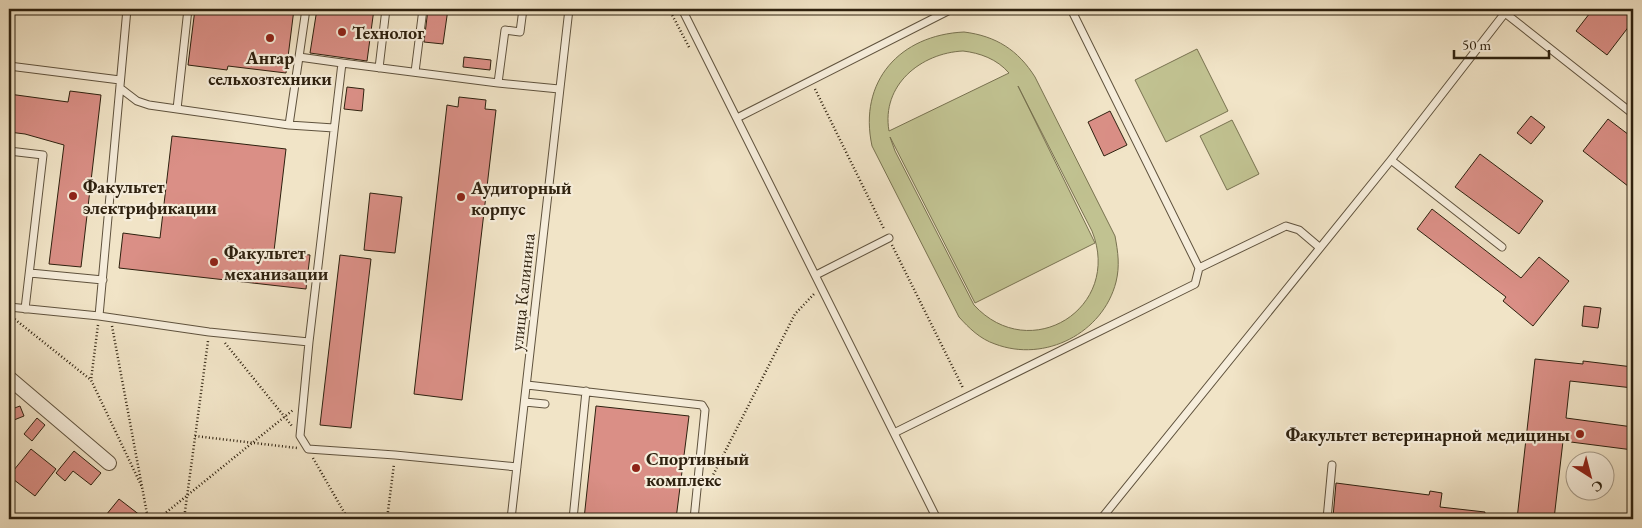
<svg xmlns="http://www.w3.org/2000/svg" width="1642" height="528" viewBox="0 0 1642 528" font-family="'EB Garamond',serif">
	<style>
		.green { fill: #c1c291; stroke: #787250; fill-rule: evenodd }
		.building { fill: #da8f86; stroke: #2e210f }
		.lines { fill: none; stroke-linecap: round; stroke-linejoin: round }
		.lane-casing { stroke: #5f523d; stroke-width: 9 }
		.street-casing { stroke: #5f523d; stroke-width: 16 }
		.path { stroke: #2e210f; stroke-width: 2.5; stroke-dasharray: 1 2.5; stroke-linecap: butt }
		.lane { stroke: #f6eddb; stroke-width: 7 }
		.street { stroke: #f6eddb; stroke-width: 14 }
		.poi-dot { fill: #8f2418; stroke: #f6eddb; stroke-width: 2 }
		.labels { text-anchor: middle; dominant-baseline: central; stroke-width: 4.5; stroke-linejoin: round; paint-order: stroke }
		.poi-label { font-size: 18px; font-weight: bold; fill: #2e210f; stroke: #f6eddb; text-anchor: start }
		.street-label { font-size: 18px; fill: #2e210f; stroke: #f6eddb }
	</style>
	<rect width="100%" height="100%" fill="#f1e4c7"/>
	<filter id="stains"><feTurbulence type="fractalNoise" baseFrequency=".004" numOctaves="4"/><feColorMatrix values="0 0 0 0 .2 0 0 0 0 .09 0 0 0 0 .02 0 0 0 .5 -.17"/></filter>
	<radialGradient id="worn" r=".72"><stop offset=".6" stop-color="#630" stop-opacity="0"/><stop offset="1" stop-color="#630" stop-opacity=".3"/></radialGradient>
	<!-- green -->
	<path class="green" d="M964,32C996,36 1018,50 1035,77L1115,236C1118,252 1120,266 1116,282C1103,333 1045,363 995,344C980,339 969,328 959,317L872,146C858,81 900,35 964,32ZM963,51C980,53 997,59 1009,73L889,131C881,85 921,53 963,51ZM1018,86L1092,231C1123,308 1030,366 974,305L895,151L890,137L975,303L1095,243Z
		M1197,49L1228,111L1166,142L1135,80Z
		M1232,120L1259,174L1227,190L1200,136Z"/>
	<!-- building -->
	<path class="building" d="M195,9H294L286,73L228,66L227,70L188,65Z
		M317,9H374L367,61L310,53Z
		M428,9H448L443,44L424,42Z
		M1593,9H1633V21L1607,55L1576,31Z
		M464,57L491,60L490,70L463,67Z
		M347,87L364,89L362,111L344,109Z
		M70,91L101,95L81,267L49,264L64,145L25,134L9,132V94L68,102Z
		M459,97L486,100L485,109L496,110L462,400L414,394L447,105L458,107Z
		M1110,111L1127,145L1104,156L1088,122Z
		M1531,116L1545,127L1531,144L1517,133Z
		M1608,119L1633,138V190L1583,151Z
		M172,136L286,149L274,251L310,255L306,289L119,268L123,233L160,238Z
		M1480,154L1543,201L1519,234L1455,187Z
		M370,193L402,197L395,253L364,250Z
		M1432,209L1521,278L1539,257L1569,281L1533,326L1503,301L1506,297L1417,229Z
		M340,255L371,259L351,428L320,425Z
		M1584,306L1601,308L1598,328L1582,326Z
		M1535,359L1583,364V361L1633,367V388L1570,381L1566,418L1633,427V450L1563,441L1554,519H1517Z
		M20,406L24,416L9,422V410Z
		M596,406L689,416L676,519H584Z
		M37,418L45,425L32,441L24,434Z
		M31,449L56,469L35,496L9,476Z
		M74,451L101,473L91,485L73,471L65,481L56,473Z
		M1336,483L1429,495L1430,491L1442,493L1440,507L1485,512L1484,519H1352L1333,517Z
		M119,499L145,519H111L106,515Z"/>
	<g class="lines">
		<!-- lane casing -->
		<g class="lane-casing">
			<path id="lane" d="M127,9L99,316L209,332L309,342
				M306,9L299,57L342,63
				M682,9L937,519
				M1505,13L1633,114
				M9,66L120,80
				M379,68L386,9
				M415,72L423,9
				M498,83L505,30L520,32L523,9
				M120,88L137,101L149,105L289,125L334,128
				M177,109L188,9
				M737,118L952,9
				M289,125L299,57
				M9,151L43,155L25,309
				M1391,160L1502,247
				M1199,268L1286,226L1299,230L1319,247
				M30,273L103,280
				M816,275L889,238
				M9,307L99,316
				M527,385L702,405L705,410L694,519
				M525,402L545,404
				M894,433L1195,284L1199,268L1071,9
				M517,467L395,455L308,449L300,436L309,342L342,63L498,83L559,89
				M511,519L569,9
				M573,519L586,391
				M1101,519L1391,160L1508,9
				M1327,519L1332,465"/>
		</g>
		<!-- street casing -->
		<g class="street-casing">
			<path id="street" d="M9,378L109,463"/>
		</g>
		<!-- path -->
		<path class="path" d="M669,9L690,49
			M815,89L884,229
			M892,245L963,388
			M12,317L91,380
			M98,325L91,380L142,487
			M112,326L148,519
			M225,343L292,426
			M195,436L297,448
			M313,458L348,519
			M707,487L795,314L814,294
			M158,519L293,410
			M184,519L208,341
			M387,519L394,464"/>
		<!-- lane -->
		<use href="#lane" class="lane"/>
		<!-- street -->
		<use href="#street" class="street"/>
	</g>
	<!-- markers -->
	<g class="poi-dot">
		<circle cx="342" cy="32" r="5"/>
		<circle cx="270" cy="38" r="5"/>
		<circle cx="73" cy="196" r="5"/>
		<circle cx="461" cy="197" r="5"/>
		<circle cx="214" cy="262" r="5"/>
		<circle cx="1580" cy="434" r="5"/>
		<circle cx="636" cy="468" r="5"/>
	</g>
	<g class="labels">
		<!-- poi labels -->
		<g class="poi-label">
			<text x="352" y="32">Технолог</text>
			<text x="270" y="57" text-anchor="middle">Ангар<tspan x="270" dy="21">сельхозтехники</tspan></text>
			<text x="83" y="186">Факультет<tspan x="83" dy="21">электрификации</tspan></text>
			<text x="471" y="187">Аудиторный<tspan x="471" dy="21">корпус</tspan></text>
			<text x="224" y="252">Факультет<tspan x="224" dy="21">механизации</tspan></text>
			<text x="1570" y="434" text-anchor="end">Факультет ветеринарной медицины</text>
			<text x="646" y="458">Спортивный<tspan x="646" dy="21">комплекс</tspan></text>
		</g>
		<!-- street labels -->
		<g class="street-label">
			<text transform="translate(522 292) rotate(-84)">улица Калинина</text>
		</g>
	</g>
	<!-- margin -->
	<rect width="1642" height="528" fill="none" stroke="#f1e4c7" stroke-width="30"/>
	<rect x="10" y="10" width="1622" height="508" fill="none" stroke="#2e210f" stroke-width="2.5"/>
	<rect x="15" y="15" width="1612" height="498" fill="none" stroke="#2e210f"/>
	<!-- north arrow -->
	<g transform="translate(1590 476) rotate(144)"><circle r="24" fill="#f6eddb" stroke="#a69b89"/>
	<path d="M0-4L9 19L0 12L-9 19Z" fill="#8f2418"/>
	<text y="-8" font-size="14" font-weight="bold" text-anchor="middle" fill="#2e210f">С</text>
	</g>
	<!-- scale -->
	<path d="M1454 50v8h95v-8" fill="none" stroke="#2e210f" stroke-width="2.5"/>
	<text x="1462" y="50" font-size="15" fill="#2e210f" stroke="#f6eddb" stroke-width="4" paint-order="stroke">50 m</text>
	<rect width="100%" height="100%" filter="url(#stains)"/>
	<rect width="100%" height="100%" fill="url(#worn)"/>
</svg>
